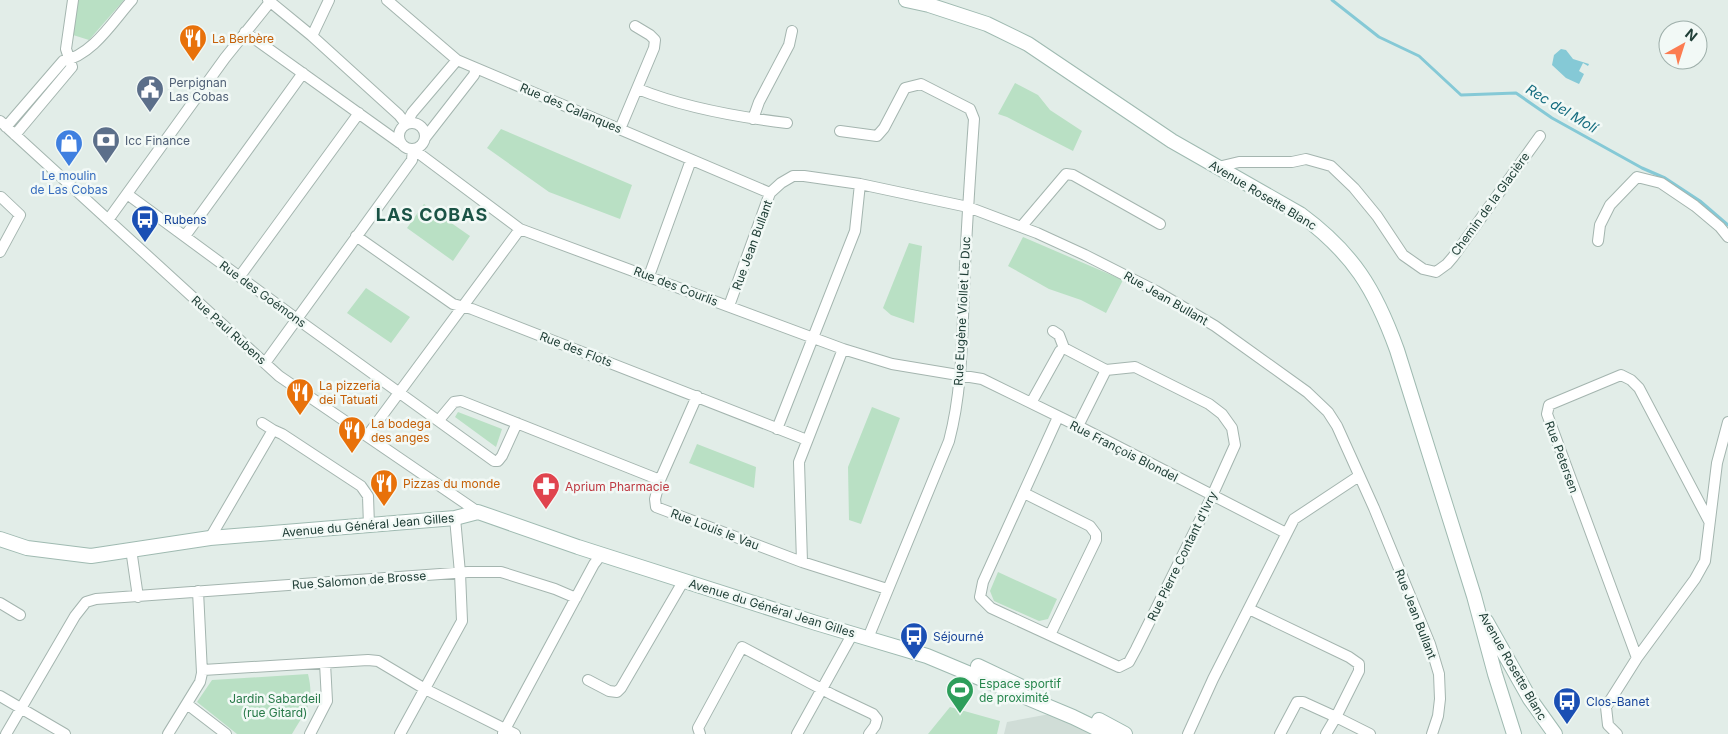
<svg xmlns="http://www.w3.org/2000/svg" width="1728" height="734" viewBox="0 0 1728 734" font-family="Inter,sans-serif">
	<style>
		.built { fill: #d0ddd7 }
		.green { fill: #b9e0c4 }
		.water { fill: #85c9d6 }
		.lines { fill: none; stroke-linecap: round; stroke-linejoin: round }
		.stream { stroke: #85c9d6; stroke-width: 3 }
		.street-casing { stroke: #a4b5af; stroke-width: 12 }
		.secondary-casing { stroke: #9fbab1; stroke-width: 16 }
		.street { stroke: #fff; stroke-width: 10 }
		.secondary { stroke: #fff; stroke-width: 14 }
		.labels { text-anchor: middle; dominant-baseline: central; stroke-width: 5; stroke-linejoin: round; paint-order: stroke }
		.food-label { font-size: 12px; fill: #c56008; stroke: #f2f9f6; text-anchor: start }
		.service-label { font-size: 12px; fill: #4e5e75; stroke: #f2f9f6; text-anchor: start }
		.street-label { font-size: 12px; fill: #203f37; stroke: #f2f9f6 }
		.shop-label { font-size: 12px; fill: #366cbe; stroke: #f2f9f6 }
		.transit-label { font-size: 12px; fill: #164399; stroke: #f2f9f6; text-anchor: start }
		.health-label { font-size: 12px; fill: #be3a42; stroke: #f2f9f6; text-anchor: start }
		.leisure-label { font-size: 12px; fill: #27864d; stroke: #f2f9f6; text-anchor: start }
		.park-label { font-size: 12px; fill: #277948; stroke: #f2f9f6 }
		.water-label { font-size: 14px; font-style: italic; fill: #166d80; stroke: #f2f9f6 }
		.district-label { font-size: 18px; font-weight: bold; letter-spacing: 1px; fill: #1b5346; stroke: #f2f9f6 }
	</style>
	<rect width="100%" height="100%" fill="#e2ede8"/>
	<!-- built -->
	<path class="built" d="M1055,713L1094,734H1004L1007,722Z"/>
	<!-- green -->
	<path class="green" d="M78,0H124L89,40L73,35Z
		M1015,83L1038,95L1050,110L1082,131L1073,151L1007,117L998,114Z
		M501,129L632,185L620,219L549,192L487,148Z
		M424,204L470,236L453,261L407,228Z
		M1023,237L1123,280L1106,313L1081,300L1049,289L1008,266Z
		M909,243L922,246L914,323L891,315L883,308Z
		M366,288L410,317L391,343L347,313Z
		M872,407L900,418L861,524L849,520L848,467Z
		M458,412L502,429L496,447L455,417Z
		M697,444L756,467L754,488L689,463Z
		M998,572L1057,599L1048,619L1039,621L994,601L990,591Z
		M308,674C315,703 306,710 292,734H237L197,702L212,680Z
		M950,707L1000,721L997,734H928Z"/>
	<!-- water -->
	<path class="water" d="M1561,49L1566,50L1573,59L1589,64L1588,66L1583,63L1579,71L1584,74L1579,84L1566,78L1552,65L1554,55Z"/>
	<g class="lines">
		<!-- stream -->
		<path class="stream" d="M1332,0L1379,37L1419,56L1461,95L1516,93L1552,118L1642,168L1665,178L1700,201L1728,225"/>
		<!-- street casing -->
		<g class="street-casing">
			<path id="street" d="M268,0L312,36L399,115L406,124L412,113L457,60
				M387,0L457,60L770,193
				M245,32L400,143
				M312,36L329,0
				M638,89C685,108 737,117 787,123
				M753,119L759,102L789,45L792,31
				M0,121L279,376L478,512
				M399 136a13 13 0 1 1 26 0a13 13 0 1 1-26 0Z
				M6,127L63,61C93,55 113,21 132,0
				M620,129L654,48L655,40L650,35L635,26
				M840,131L877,136L884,128L905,88L921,84L970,109L974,119C970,176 966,233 964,290C962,341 962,392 949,441L868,638
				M15,135L72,67L66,49L73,0
				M425,138L474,75L476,68
				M1218,167L1239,162H1292L1306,159L1331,166L1354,188L1377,216L1403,255L1423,269L1436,272L1447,264L1453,257L1540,136
				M127,194L297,319L494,461H498L502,456L517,423
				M108,220L225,58L270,2
				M1021,227L1066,174L1073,175L1160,224
				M185,236L303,73
				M356,236L453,304L472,309L807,440
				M1598,241L1600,225L1610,205L1637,177L1661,183L1695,206L1720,227L1728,237
				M0,252L20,215L1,197
				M240,276L359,113
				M649,276L691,160
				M729,306L770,193L781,183L793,176H804L860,184L968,207L1037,233L1085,255L1156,291L1215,326L1307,392L1328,412L1337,426L1374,508L1430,644L1439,674L1440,699L1438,716L1432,734
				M1053,331L1059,335L1064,348
				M265,363L412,160L413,149L520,229L843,349L892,364L982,379L1078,426L1286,533
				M697,396L660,480L655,499L656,507L802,562L887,589
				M1031,403L1060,351L1064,348L1106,370L1078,426
				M1058,417L983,582L980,597L991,608L1119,667L1129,662L1136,649L1212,496L1235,445L1232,428L1222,414L1209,404L1135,367L1106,370
				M439,420L454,402L461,401L660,480
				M262,423L273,430
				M777,429L855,231L860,184
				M367,436L520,229
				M1024,493L1090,526L1096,534V540L1050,635
				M210,538L273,430L282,434L361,486L368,496L369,526
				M131,549L138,597
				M802,562L799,462L843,349
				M0,603L20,615
				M1249,609L1349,657L1359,664V671L1336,717L1370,734
				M1637,658L1547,414L1549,405L1621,375L1631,380L1639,388L1709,521
				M203,670L368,660L378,661L425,689L515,734
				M588,680L609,691L617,692L621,688L684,580
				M0,696L65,734
				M187,704L226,734
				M503,733L594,564L601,555
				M6,734L75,616L86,602L96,599L468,572H501L555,589L576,598
				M168,734L200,682L202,673L198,591
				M310,734L327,701L325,663
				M400,734L462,621L460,573L455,518
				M700,734L698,728L742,647L833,695L873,714L877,719L875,726L869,734
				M797,734L853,633
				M1188,734L1213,679L1294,519L1359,476
				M1280,734L1297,702H1303L1336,717L1326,734
				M1617,734L1608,725L1606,707L1637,658L1695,579L1705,561L1717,463L1728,422"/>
		</g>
		<!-- secondary casing -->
		<g class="secondary-casing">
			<path id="secondary" d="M906,0L929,5L987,24L1028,44L1172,141L1300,214C1353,253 1375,289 1397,350L1474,596L1495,674L1514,734
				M0,539L27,548L91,556L210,538L455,518L478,512L578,547L816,623L927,656L1073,717L1108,734
				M1486,621L1530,699L1555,734
				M978,666L1020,686
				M1099,720L1125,734"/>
		</g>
		<!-- street -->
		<use href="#street" class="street"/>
		<!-- secondary -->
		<use href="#secondary" class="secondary"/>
	</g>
	<!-- icons -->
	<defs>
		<g id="restaurant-pin" transform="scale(1.4375)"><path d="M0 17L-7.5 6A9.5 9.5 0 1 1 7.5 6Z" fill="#e8710a" stroke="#f2f9f6"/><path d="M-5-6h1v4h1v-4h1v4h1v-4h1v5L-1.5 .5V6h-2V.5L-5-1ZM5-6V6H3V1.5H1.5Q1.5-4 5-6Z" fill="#fff"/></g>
		<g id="civic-pin" transform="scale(1.4375)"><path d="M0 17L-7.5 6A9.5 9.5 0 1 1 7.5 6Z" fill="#5c6f8a" stroke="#f2f9f6"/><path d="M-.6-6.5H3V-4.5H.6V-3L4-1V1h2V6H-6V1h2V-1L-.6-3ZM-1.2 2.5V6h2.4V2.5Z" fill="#fff"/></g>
		<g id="bank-pin" transform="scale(1.4375)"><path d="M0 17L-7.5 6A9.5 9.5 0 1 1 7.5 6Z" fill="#5c6f8a" stroke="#f2f9f6"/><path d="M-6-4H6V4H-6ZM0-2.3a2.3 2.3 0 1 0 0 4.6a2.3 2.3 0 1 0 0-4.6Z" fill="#fff"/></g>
		<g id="shop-pin" transform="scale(1.4375)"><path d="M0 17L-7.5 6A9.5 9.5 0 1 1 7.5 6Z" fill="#3f7fe0" stroke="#f2f9f6"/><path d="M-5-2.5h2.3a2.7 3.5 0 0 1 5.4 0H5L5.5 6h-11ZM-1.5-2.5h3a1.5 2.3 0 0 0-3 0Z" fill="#fff"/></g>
		<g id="bus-pin" transform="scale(1.4375)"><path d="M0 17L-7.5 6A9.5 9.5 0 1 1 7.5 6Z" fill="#1a4fb4" stroke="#f2f9f6"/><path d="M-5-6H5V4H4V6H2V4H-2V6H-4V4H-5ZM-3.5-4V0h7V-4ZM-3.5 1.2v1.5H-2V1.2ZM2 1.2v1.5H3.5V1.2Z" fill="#fff"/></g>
		<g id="pharmacy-pin" transform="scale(1.4375)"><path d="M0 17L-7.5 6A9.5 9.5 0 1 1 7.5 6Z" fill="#e0444e" stroke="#f2f9f6"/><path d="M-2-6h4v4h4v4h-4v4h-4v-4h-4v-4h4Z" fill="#fff"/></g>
		<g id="stadium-pin" transform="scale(1.4375)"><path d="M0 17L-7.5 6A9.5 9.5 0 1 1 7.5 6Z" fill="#2e9e5b" stroke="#f2f9f6"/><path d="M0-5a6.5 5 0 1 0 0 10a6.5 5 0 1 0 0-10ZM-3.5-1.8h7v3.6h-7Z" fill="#fff"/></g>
	</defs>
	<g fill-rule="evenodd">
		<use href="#restaurant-pin" x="193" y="38"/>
		<use href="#civic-pin" x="150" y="89"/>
		<use href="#bank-pin" x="106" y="140"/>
		<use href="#shop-pin" x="69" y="143"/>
		<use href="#bus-pin" x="145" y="219"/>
		<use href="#restaurant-pin" x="300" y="392"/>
		<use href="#restaurant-pin" x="352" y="430"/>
		<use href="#restaurant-pin" x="384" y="483"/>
		<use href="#pharmacy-pin" x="546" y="486"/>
		<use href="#bus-pin" x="914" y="636"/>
		<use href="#stadium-pin" x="960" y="690"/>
		<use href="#bus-pin" x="1567" y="701"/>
	</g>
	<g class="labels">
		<!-- food labels -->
		<g class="food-label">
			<text x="212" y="38">La Berbère</text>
			<text x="319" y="385">La pizzeria<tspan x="319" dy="14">dei Tatuati</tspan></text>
			<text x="371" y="423">La bodega<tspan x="371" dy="14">des anges</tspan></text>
			<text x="403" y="483">Pizzas du monde</text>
		</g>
		<!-- service labels -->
		<g class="service-label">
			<text x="169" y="82">Perpignan<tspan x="169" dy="14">Las Cobas</tspan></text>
			<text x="125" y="140">Icc Finance</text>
		</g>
		<!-- street labels -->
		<g class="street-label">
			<text transform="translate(571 108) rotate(23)">Rue des Calanques</text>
			<text transform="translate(1263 195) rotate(31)">Avenue Rosette Blanc</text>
			<text transform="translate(1490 204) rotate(-54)">Chemin de la Glacière</text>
			<text transform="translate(752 245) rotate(-70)">Rue Jean Bullant</text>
			<text transform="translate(676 286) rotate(21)">Rue des Courlis</text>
			<text transform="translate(263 294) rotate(36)">Rue des Goémons</text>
			<text transform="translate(1166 298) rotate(30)">Rue Jean Bullant</text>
			<text transform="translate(962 311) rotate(-87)">Rue Eugène Viollet Le Duc</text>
			<text transform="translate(229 330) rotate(42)">Rue Paul Rubens</text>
			<text transform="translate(576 349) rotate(21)">Rue des Flots</text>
			<text transform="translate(1124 451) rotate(27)">Rue François Blondel</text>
			<text transform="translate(1562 457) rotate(70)">Rue Petersen</text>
			<text transform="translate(368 525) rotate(-5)">Avenue du Général Jean Gilles</text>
			<text transform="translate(715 529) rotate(21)">Rue Louis le Vau</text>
			<text transform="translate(1182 556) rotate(-64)">Rue Pierre Contant d'Ivry</text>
			<text transform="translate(359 580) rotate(-4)">Rue Salomon de Brosse</text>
			<text transform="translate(772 608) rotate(17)">Avenue du Général Jean Gilles</text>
			<text transform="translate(1416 614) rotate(69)">Rue Jean Bullant</text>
			<text transform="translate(1513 666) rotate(60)">Avenue Rosette Blanc</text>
		</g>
		<!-- shop labels -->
		<g class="shop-label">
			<text x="69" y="175">Le moulin<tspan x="69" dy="14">de Las Cobas</tspan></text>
		</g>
		<!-- transit labels -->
		<g class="transit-label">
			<text x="164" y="219">Rubens</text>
			<text x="933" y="636">Séjourné</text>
			<text x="1586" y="701">Clos-Banet</text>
		</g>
		<!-- health labels -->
		<g class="health-label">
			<text x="565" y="486">Aprium Pharmacie</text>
		</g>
		<!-- leisure labels -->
		<g class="leisure-label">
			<text x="979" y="683">Espace sportif<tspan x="979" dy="14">de proximité</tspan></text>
		</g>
		<!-- park labels -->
		<g class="park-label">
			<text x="275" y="698">Jardin Sabardeil<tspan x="275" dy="14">(rue Gitard)</tspan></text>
		</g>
		<!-- water labels -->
		<g class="water-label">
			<text transform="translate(1562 108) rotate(31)">Rec del Molí</text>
		</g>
		<!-- district labels -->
		<g class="district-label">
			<text x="432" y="214">LAS COBAS</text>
		</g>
	</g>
	<!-- north arrow -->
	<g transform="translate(1683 45) rotate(39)"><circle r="24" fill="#f2f9f6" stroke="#9eafaa"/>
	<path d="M0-4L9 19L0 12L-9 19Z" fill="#fc7c51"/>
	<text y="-8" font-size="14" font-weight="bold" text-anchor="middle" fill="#203f37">N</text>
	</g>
</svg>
